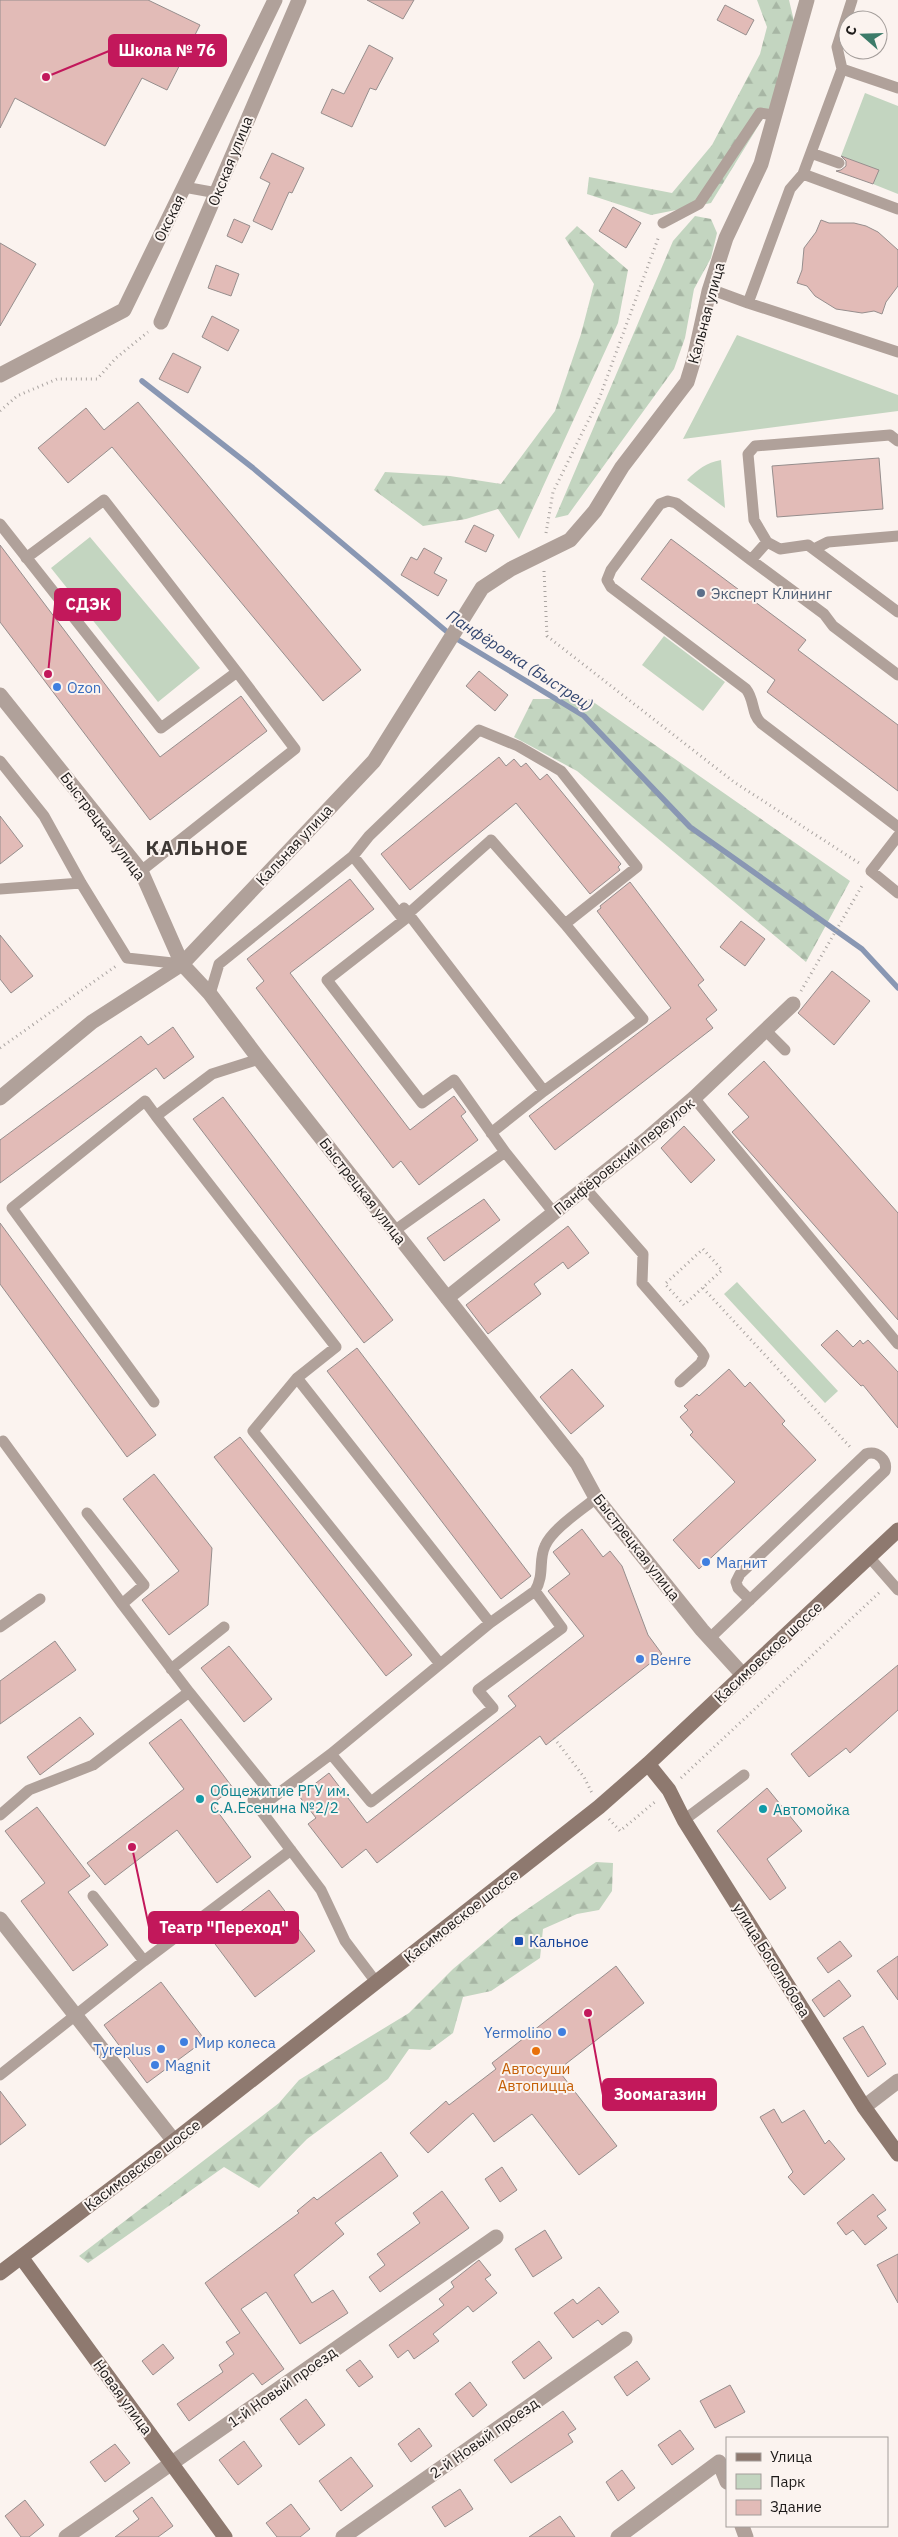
<svg xmlns="http://www.w3.org/2000/svg" width="898" height="2537" viewBox="0 0 898 2537" font-family="'IBM Plex Sans',sans-serif">
	<style>
		.green { fill: #c3d5c0 }
		.forest { fill: url(#forest-firs) }
		.lines { fill: none; stroke-linecap: round; stroke-linejoin: round }
		.stream { stroke: #8997b3; stroke-width: 5.5 }
		.building { fill: #e2bbb7; stroke: #968e8d }
		.path { stroke: #aaa4a1; stroke-width: 3; stroke-dasharray: 1 4; stroke-linecap: butt }
		.lane { stroke: #b0a19a; stroke-width: 11 }
		.street { stroke: #b0a19a; stroke-width: 15 }
		.secondary { stroke: #8e796f; stroke-width: 15 }
		.service-dot { fill: #5c6f8a; stroke: #fbf3ef; stroke-width: 2 }
		.shop-dot { fill: #3f7fe0; stroke: #fbf3ef; stroke-width: 2 }
		.culture-dot { fill: #0f9aa8; stroke: #fbf3ef; stroke-width: 2 }
		.transit-dot { fill: #1a4fb4; stroke: #fbf3ef; stroke-width: 2 }
		.food-dot { fill: #e8710a; stroke: #fbf3ef; stroke-width: 2 }
		.labels { text-anchor: middle; dominant-baseline: central; stroke-width: 4; stroke-linejoin: round; paint-order: stroke }
		.street-label { font-size: 15px; fill: #1e1b1a; stroke: #fbf3ef }
		.service-label { font-size: 15px; fill: #4e5e75; stroke: #fbf3ef; text-anchor: start }
		.shop-label { font-size: 15px; fill: #366cbe; stroke: #fbf3ef; text-anchor: start }
		.culture-label { font-size: 15px; fill: #0d838f; stroke: #fbf3ef; text-anchor: start }
		.transit-label { font-size: 15px; fill: #164399; stroke: #fbf3ef; text-anchor: start }
		.food-label { font-size: 15px; fill: #c56008; stroke: #fbf3ef }
		.water-label { font-size: 16px; font-style: italic; fill: #344771; stroke: #fbf3ef }
		.district-label { font-size: 20px; font-weight: bold; letter-spacing: 1px; fill: #3e3835; stroke: #fbf3ef }
		.leader { fill: none; stroke: #c2185b; stroke-width: 2 }
		.callout-dot { fill: #c2185b; stroke: #fbf3ef; stroke-width: 2 }
		.callout { fill: #c2185b; stroke: #c2185b; stroke-width: 2 }
		.callout-label { font-size: 16px; text-anchor: middle; font-weight: bold; fill: #fff }
	</style>
	<defs>
		<pattern id="forest-firs" width="22" height="20" patternUnits="userSpaceOnUse" patternTransform="scale(1.25)"><rect width="22" height="20" fill="#c3d5c0"/><path d="M5 1l3.5 6h-7zM16 11l3.5 6h-7z" fill="#a7b6a4"/></pattern>
	</defs>
	<rect width="100%" height="100%" fill="#fbf3ef"/>
	<!-- green -->
	<path class="green" d="M865,93L898,106V194L873,184L878,170L841,156Z
		M737,335L898,395V411L683,439Z
		M721,460L725,508L687,480C698,469 706,463 721,460Z
		M90,537L200,668L158,702L51,568Z
		M664,636L725,682L703,711L642,665Z
		M737,1282L838,1391L825,1403L724,1294Z"/>
	<!-- forest -->
	<path class="forest" d="M757,0H789L798,38L782,87L711,203L651,215L587,194L589,177L672,193L712,145L760,54L767,27Z
		M695,216L711,219L717,233L711,258L694,289L685,338L674,369L568,515L555,518L673,241Z
		M577,226L628,270L618,323L519,539L498,509L466,519L423,526L374,490L385,472L450,476L501,484L555,411L581,334L594,284L565,238Z
		M533,699H589L850,881L806,962L577,771L514,737Z
		M596,1862L613,1863L612,1891L599,1910L577,1914L543,1929L540,1958L491,1991L463,1997L453,2033L430,2050L409,2049L388,2079L307,2139L259,2188L224,2167L88,2263L79,2256L279,2103L299,2080L409,2013L453,1969L510,1921Z"/>
	<g class="lines">
		<!-- stream -->
		<path class="stream" d="M142,381L253,468L452,636L584,716L690,827L862,949L898,988"/>
	</g>
	<!-- building -->
	<path class="building" d="M0,0H148L200,25L167,90L142,78L105,146L15,98L0,128Z
		M367,0H414L403,19Z
		M725,5L754,20L746,35L717,20Z
		M369,45L393,58L376,90L370,88L352,127L321,113L332,89L344,94Z
		M272,153L304,168L292,193L289,192L272,230L253,221L270,183L260,178Z
		M841,156L879,170L873,184L836,171L841,170L846,166V161Z
		M613,207L641,223L626,248L599,231Z
		M234,219L250,226L242,243L227,236Z
		M821,220L829,223H854L866,226L878,232L898,250V286L886,302L882,314L874,311L862,313L836,309L815,296L807,286L797,283L802,270L804,248L816,232Z
		M0,243L36,264L0,326Z
		M216,265L239,274L231,296L208,288Z
		M212,316L239,330L228,351L202,337Z
		M173,353L201,367L188,393L159,379Z
		M138,402L361,670L323,701L112,447L68,483L38,448L86,408L104,430Z
		M879,458L883,509L777,517L772,466Z
		M474,525L494,535L486,552L465,542Z
		M671,539L806,640L798,650L898,725V791L767,692L775,680L641,579Z
		M0,545L160,757L241,696L267,731L150,820L0,622Z
		M424,548L442,558L434,573L447,580L438,596L401,575L411,557L417,560Z
		M479,671L508,695L495,711L466,686Z
		M499,757L506,766L514,759L521,767L526,763L540,780L547,774L621,864L618,867L620,870L590,894L516,803L410,890L381,854Z
		M0,816L23,846L0,864Z
		M350,879L374,909L290,973L410,1130L454,1096L466,1112L461,1116L478,1140L419,1185L401,1161L393,1168L256,988L264,981L247,959Z
		M630,882L704,980L698,985L717,1010L706,1019L713,1028L555,1150L529,1116L671,1008L597,911L601,908L600,906Z
		M741,921L765,939L745,966L720,947Z
		M0,935L33,976L11,993L0,979Z
		M832,971L870,1001L834,1045L798,1013Z
		M173,1027L194,1057L164,1079L156,1068L0,1183V1140L141,1036L148,1045Z
		M764,1061L898,1213V1320L732,1132L749,1117L728,1094Z
		M223,1097L393,1320L364,1343L193,1119Z
		M684,1126L715,1160L691,1183L661,1148Z
		M484,1199L500,1220L444,1261L427,1238Z
		M0,1223L156,1435L127,1457L0,1284Z
		M568,1226L589,1253L568,1269L563,1262L534,1284L541,1294L488,1334L466,1305Z
		M837,1330L853,1347L860,1340L863,1344L868,1340L898,1372V1428L863,1385L861,1386L821,1345Z
		M357,1348L531,1576L501,1599L327,1371Z
		M572,1369L604,1406L571,1434L540,1397Z
		M729,1369L745,1387L750,1382L785,1421L782,1424L816,1460L699,1569L673,1540L735,1482L690,1435L693,1432L680,1417L688,1410L684,1406L697,1394L699,1396Z
		M240,1437L412,1655L386,1676L214,1457Z
		M154,1474L212,1548L208,1605L169,1635L142,1600L179,1571L123,1499Z
		M582,1529L603,1557L610,1551L622,1566L648,1635L662,1654L546,1745L540,1736L377,1863L366,1849L342,1868L308,1824L316,1818L299,1796L329,1773L367,1823L516,1706L508,1696L584,1636L548,1591L570,1574L553,1552Z
		M55,1641L76,1670L0,1724V1681Z
		M229,1646L272,1699L244,1722L201,1668Z
		M898,1665V1710L850,1753L846,1748L809,1777L791,1754Z
		M80,1717L94,1734L40,1775L27,1757Z
		M181,1719L233,1788L212,1804L251,1857L217,1883L177,1830L105,1885L87,1863L184,1789L149,1743Z
		M767,1788L802,1831L767,1859L786,1888L770,1900L717,1831Z
		M37,1807L90,1876L68,1892L108,1945L73,1971L21,1901L45,1883L5,1831Z
		M269,1890L315,1951L255,1997L209,1936Z
		M840,1941L852,1956L828,1973L817,1958Z
		M898,1956V2000L877,1971Z
		M616,1966L644,2003L558,2070L617,2146L579,2175L532,2114L494,2142L473,2113L428,2153L410,2133L446,2101L449,2105L496,2069L492,2063Z
		M839,1980L851,1996L824,2017L812,2000Z
		M161,1982L205,2040L147,2083L104,2025Z
		M863,2026L886,2064L868,2077L843,2038Z
		M0,2091L26,2125L0,2145Z
		M774,2109L782,2123L804,2110L825,2144L829,2140L845,2159L804,2195L788,2177L793,2172L760,2117Z
		M381,2152L398,2176L335,2223L344,2234L294,2275L312,2303L333,2290L348,2313L300,2344L266,2292L241,2309L284,2369L262,2385L253,2373L189,2421L177,2404L223,2372L219,2365L234,2354L226,2342L240,2333L205,2283L299,2213L297,2211L314,2197L317,2200Z
		M502,2167L517,2190L500,2202L485,2179Z
		M442,2191L469,2228L380,2292L369,2277L385,2265L377,2254L420,2223L413,2213Z
		M873,2194L886,2210L877,2216L887,2228L865,2245L853,2230L846,2235L837,2223Z
		M545,2230L562,2258L533,2277L515,2249Z
		M898,2254V2303L877,2265Z
		M479,2260L491,2275L485,2279L497,2293L473,2312L468,2306L433,2334L439,2341L414,2359L408,2350L398,2358L389,2345L444,2305L439,2299L454,2287L451,2282Z
		M599,2287L619,2312L602,2325L598,2320L573,2338L554,2313L573,2299L577,2304Z
		M539,2341L552,2358L524,2379L512,2362Z
		M163,2344L174,2358L153,2375L142,2361Z
		M360,2360L373,2377L359,2387L346,2370Z
		M637,2361L650,2379L627,2396L614,2377Z
		M470,2382L487,2405L473,2417L455,2394Z
		M730,2385L745,2412L715,2428L700,2401Z
		M306,2399L325,2425L299,2445L280,2419Z
		M563,2411L576,2429L568,2434L573,2442L511,2483L494,2460Z
		M419,2428L432,2446L411,2462L398,2444Z
		M680,2430L694,2449L672,2465L658,2445Z
		M244,2441L262,2466L238,2485L219,2460Z
		M115,2444L130,2463L105,2482L90,2462Z
		M351,2457L373,2486L341,2511L319,2481Z
		M622,2470L635,2488L618,2501L606,2482Z
		M460,2489L473,2509L445,2527L432,2507Z
		M152,2497L173,2526L158,2537H115L139,2519L133,2511Z
		M25,2500L44,2525L29,2537H21L5,2516Z
		M291,2504L310,2529L300,2537H277L266,2523Z
		M560,2516L575,2537H529Z"/>
	<g class="lines">
		<!-- path -->
		<path class="path" d="M0,411L17,396L57,379H97L116,358L148,332
			M546,533L553,492L599,399L659,236
			M544,571L547,636L734,782L859,863
			M801,991L863,884
			M0,1048L116,966
			M703,1249L722,1270L684,1305L665,1284Z
			M703,1288L852,1449
			M554,1738L584,1777L592,1793
			M681,1778L881,1591
			M609,1819L620,1831L656,1801"/>
		<!-- lane -->
		<path class="lane" d="M852,0L837,47L842,69L898,88
			M811,153L839,163
			M803,174L898,209
			M184,187L217,193
			M663,223L699,204L760,113L773,115
			M710,289L748,303L790,189L803,174L842,69
			M748,303L898,352
			M0,524L161,728L237,672L295,749L141,871
			M767,542L754,520L748,454L755,446L890,435L898,441
			M814,549L828,542L898,536
			M26,558L104,500L237,672
			M751,560L824,614L833,626L898,675
			M898,612L808,545L780,549L767,542L751,560L676,503L668,501L660,504L611,570L607,580L611,587L746,689C755,700 751,714 761,723L898,827
			M0,761L44,816L81,883L127,958L182,964
			M898,836L871,871L898,893
			M353,856L404,920L327,980L422,1103L454,1080L505,1152L394,1231
			M0,889L81,883
			M404,908L544,1091L643,1019L565,924
			M210,994L219,964L353,856L369,836L479,730L518,746L561,771L637,867L565,924L491,840L409,913
			M765,1030L785,1050
			M694,1098L898,1344
			M156,1116L336,1347L297,1378L490,1623
			M491,1133L544,1091
			M505,1152L554,1213
			M585,1188L643,1254L642,1283L701,1351L704,1356L701,1363L680,1382
			M297,1378L253,1431L440,1664
			M154,1402L12,1208L145,1101L156,1116L212,1074L259,1059
			M3,1441L122,1604
			M87,1513L144,1585L122,1604L189,1692
			M870,1558L898,1590
			M0,1627L40,1599
			M710,1638L885,1471C888,1460 877,1450 866,1454L740,1574L736,1582L738,1588L750,1600
			M171,1669L224,1627
			M331,1754L490,1623L535,1591
			M253,1800L321,1890L345,1941L376,1982
			M259,1808L331,1754L371,1802L493,1708L478,1690L562,1628L535,1591C545,1574 538,1561 545,1546C552,1529 582,1510 596,1498
			M0,1815L29,1790L93,1765L189,1692L273,1796
			M684,1820L744,1775
			M93,1896L144,1961L291,1850
			M0,2075L144,1961"/>
		<!-- street -->
		<path class="street" d="M161,322L299,0
			M0,375L124,310L275,0
			M0,695L141,871L182,964L210,994L259,1059L577,1463L596,1498L702,1630L743,1675
			M0,1098L92,1022L182,964L374,761L482,588L511,569L570,540L595,511L622,467L687,382L694,359L709,291L726,238L761,164L807,0
			M447,1298L649,1137L694,1098L793,1004
			M0,1919L174,2141
			M864,2107L898,2081
			M742,2526L746,2537
			M66,2537L496,2237
			M343,2537L625,2339
			M618,2537L719,2462L727,2482"/>
		<!-- secondary -->
		<path class="secondary" d="M648,1764L669,1790L684,1820L864,2107L898,2154
			M21,2257L225,2537
			M0,2273L174,2141L599,1807L648,1764L898,1530"/>
	</g>
	<!-- markers -->
	<circle class="service-dot" cx="701" cy="593" r="5"/>
	<g class="shop-dot">
		<circle cx="57" cy="687" r="5"/>
		<circle cx="706" cy="1562" r="5"/>
		<circle cx="640" cy="1659" r="5"/>
		<circle cx="562" cy="2032" r="5"/>
		<circle cx="184" cy="2042" r="5"/>
		<circle cx="161" cy="2049" r="5"/>
		<circle cx="155" cy="2065" r="5"/>
	</g>
	<g class="culture-dot">
		<circle cx="200" cy="1799" r="5"/>
		<circle cx="763" cy="1809" r="5"/>
	</g>
	<rect class="transit-dot" x="514" y="1936" width="10" height="10" rx="2.5"/>
	<circle class="food-dot" cx="536" cy="2051" r="5"/>
	<g class="labels">
		<!-- street labels -->
		<g class="street-label">
			<text transform="translate(230 161) rotate(-68)">Окская улица</text>
			<text transform="translate(169 218) rotate(-64)">Окская</text>
			<text transform="translate(706 313) rotate(-75)">Кальная улица</text>
			<text transform="translate(103 826) rotate(53)">Быстрецкая улица</text>
			<text transform="translate(294 845) rotate(-47)">Кальная улица</text>
			<text transform="translate(624 1156) rotate(-39)">Панфёровский переулок</text>
			<text transform="translate(363 1191) rotate(52)">Быстрецкая улица</text>
			<text transform="translate(637 1547) rotate(52)">Быстрецкая улица</text>
			<text transform="translate(768 1652) rotate(-43)">Касимовское шоссе</text>
			<text transform="translate(461 1916) rotate(-38)">Касимовское шоссе</text>
			<text transform="translate(772 1960) rotate(58)">улица Боголюбова</text>
			<text transform="translate(142 2165) rotate(-37)">Касимовское шоссе</text>
			<text transform="translate(282 2387) rotate(-35)">1-й Новый проезд</text>
			<text transform="translate(123 2397) rotate(54)">Новая улица</text>
			<text transform="translate(484 2438) rotate(-35)">2-й Новый проезд</text>
		</g>
		<!-- service labels -->
		<g class="service-label">
			<text x="711" y="593">Эксперт Клининг</text>
		</g>
		<!-- shop labels -->
		<g class="shop-label">
			<text x="67" y="687">Ozon</text>
			<text x="716" y="1562">Магнит</text>
			<text x="650" y="1659">Венге</text>
			<text x="552" y="2032" text-anchor="end">Yermolino</text>
			<text x="194" y="2042">Мир колеса</text>
			<text x="151" y="2049" text-anchor="end">Tyreplus</text>
			<text x="165" y="2065">Magnit</text>
		</g>
		<!-- culture labels -->
		<g class="culture-label">
			<text x="210" y="1790">Общежитие РГУ им.<tspan x="210" dy="17">С.А.Есенина №2/2</tspan></text>
			<text x="773" y="1809">Автомойка</text>
		</g>
		<!-- transit labels -->
		<g class="transit-label">
			<text x="529" y="1941">Кальное</text>
		</g>
		<!-- food labels -->
		<g class="food-label">
			<text x="536" y="2068">Автосуши<tspan x="536" dy="17">Автопицца</tspan></text>
		</g>
		<!-- water labels -->
		<g class="water-label">
			<text transform="translate(520 660) rotate(33)">Панфёровка (Быстрец)</text>
		</g>
		<!-- district labels -->
		<g class="district-label">
			<text x="197" y="847">КАЛЬНОЕ</text>
		</g>
	</g>
	<!-- callouts -->
	<path class="leader" d="M46 77L109 51M48 674L55 604M132 1847L149 1927M588 2013L603 2095"/>
	<g class="callout-dot">
		<circle cx="46" cy="77" r="5"/>
		<circle cx="48" cy="674" r="5"/>
		<circle cx="132" cy="1847" r="5"/>
		<circle cx="588" cy="2013" r="5"/>
	</g>
	<g class="callout">
		<rect x="109" y="35" width="117" height="31" rx="5"/>
		<rect x="55" y="589" width="65" height="31" rx="5"/>
		<rect x="149" y="1912" width="149" height="31" rx="5"/>
		<rect x="603" y="2079" width="113" height="31" rx="5"/>
	</g>
	<g class="callout-label">
		<text x="167" y="56">Школа № 76</text>
		<text x="88" y="610">СДЭК</text>
		<text x="224" y="1933">Театр "Переход"</text>
		<text x="660" y="2100">Зоомагазин</text>
	</g>
	<!-- legend -->
	<rect x="726" y="2437" width="162" height="90" fill="#fbf3ef" stroke="#a39d9a"/>
	<rect x="736" y="2453" width="25" height="8" fill="#8e796f" stroke="#a39d9a"/>
	<text x="770" y="2462" font-size="15" fill="#1e1b1a">Улица</text>
	<rect x="736" y="2474" width="25" height="15" fill="#c3d5c0" stroke="#a39d9a"/>
	<text x="770" y="2487" font-size="15" fill="#1e1b1a">Парк</text>
	<rect x="736" y="2500" width="25" height="15" fill="#e2bbb7" stroke="#a39d9a"/>
	<text x="770" y="2512" font-size="15" fill="#1e1b1a">Здание</text>
	<!-- north arrow -->
	<g transform="translate(863 35) rotate(290)"><circle r="24" fill="#fbf3ef" stroke="#a39d9a"/>
	<path d="M0-4L9 19L0 12L-9 19Z" fill="#3c7b69"/>
	<text y="-8" font-size="14" font-weight="bold" text-anchor="middle" fill="#1e1b1a">С</text>
	</g>
</svg>
